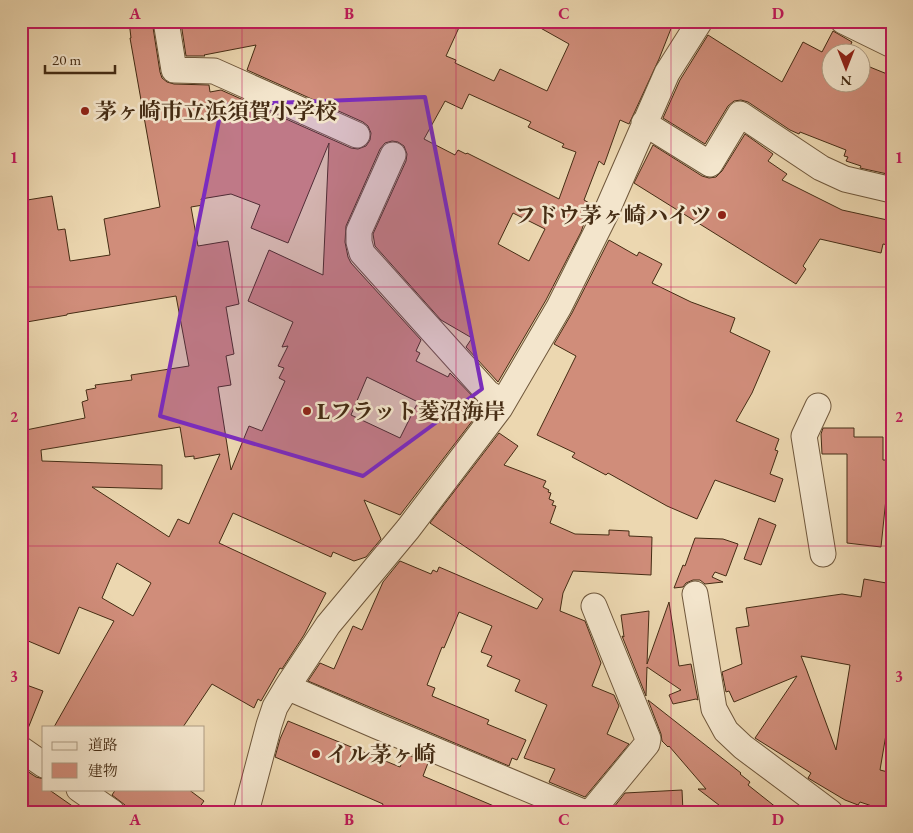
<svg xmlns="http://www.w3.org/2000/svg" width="913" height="833" viewBox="0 0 913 833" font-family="'EB Garamond','Noto Serif JP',serif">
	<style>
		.building { fill: #d08d7a; stroke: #452c14; fill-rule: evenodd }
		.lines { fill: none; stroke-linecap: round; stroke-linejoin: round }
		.minor-casing { stroke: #6f573b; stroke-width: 27 }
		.minor { stroke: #f3e5cc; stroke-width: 25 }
		.marked { fill: #7b2cbf; fill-opacity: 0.2; stroke: #7b2cbf; stroke-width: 4; stroke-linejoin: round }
		.grid { fill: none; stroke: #c2185b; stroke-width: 1; stroke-opacity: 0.55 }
		.poi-dot { fill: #8f2418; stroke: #f3e5cc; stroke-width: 2 }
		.labels { text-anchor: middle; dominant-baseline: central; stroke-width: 5; stroke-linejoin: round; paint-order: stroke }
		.poi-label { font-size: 22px; font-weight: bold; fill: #452c14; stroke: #f3e5cc; text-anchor: start }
		.neatline { fill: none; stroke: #c2185b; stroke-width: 2 }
		.grid-label { font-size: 16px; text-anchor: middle; font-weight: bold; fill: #c2185b }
	</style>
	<rect width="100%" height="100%" fill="#ecd7b0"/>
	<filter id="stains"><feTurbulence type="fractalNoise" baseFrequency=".004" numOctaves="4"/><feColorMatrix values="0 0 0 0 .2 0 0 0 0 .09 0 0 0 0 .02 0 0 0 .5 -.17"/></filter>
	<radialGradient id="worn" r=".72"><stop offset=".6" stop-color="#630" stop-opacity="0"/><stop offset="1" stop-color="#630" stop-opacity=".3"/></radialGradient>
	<!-- building -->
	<path class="building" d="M129,21H152L160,72L162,78L167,82L174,84L209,85L210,92L221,90L351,148L358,149L366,146L370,140L371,133L368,126L363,122L247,70L256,45L204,55L205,56H186L181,23L191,21H462L446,56L456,60L455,63L494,81L500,69L547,91L569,44L528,21H674L659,59L629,124L620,120L604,165L599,161L584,200L591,204L581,232L546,300L498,382L466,347L472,338L441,320L375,246L373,234L406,161L407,154L404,146L398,142L392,141L385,143L380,149L346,226L345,242L348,257L351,263L421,340L416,351L420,353L416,361L448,377L450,373L483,407L400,515L364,500L381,539L366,557L354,561L333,552L331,557L233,513L219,543L326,593L304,635L282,669L280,668L261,701L258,699L254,708L212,684L183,727H54L114,621L79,607L59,654L21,638V431L85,418L82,402L88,400L86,390L96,388L95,385L132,380L131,375L189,366L176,296L67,314V315L21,323V201L52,196L58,230L65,229L70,261L110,255L104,219L160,207L130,38H131ZM469,94L531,122L528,127L564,144L562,147L576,152L559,199L467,153L466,154L458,150L455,155L424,139L444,103L445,101L462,109ZM329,143L323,275L269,250L248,301L293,322L282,347L288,346L278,366L284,368L279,378L285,381L262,431L249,426L231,470L218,387L231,385L226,356L234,354L226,307L239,304L228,241L198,246L191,207L203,205L201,199L231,194L260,205L251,228L288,243ZM513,213L545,229L529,261L498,244ZM367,377L418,402L400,438L351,415ZM180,427L185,457L194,456V459L220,454L189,524L178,519L169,537L92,487L162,489V465L42,461L41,450ZM117,563L151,583L133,616L102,598Z
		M833,31L852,42L847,52H830V82H860V63L892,76V175L860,168L861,166L846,161L848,157L844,156L846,150L800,132L799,134L790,130L748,102L741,100L734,101L728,106L705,144L663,118L680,80L708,35L782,82L803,42L822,52Z
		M745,134L773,154L768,161L787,174L782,180L842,210L892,221V230L888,245L883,244L881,253L820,239L803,266L806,269L796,284L634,183L653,145L702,176L709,178L716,177L722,171Z
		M609,240L637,256L639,252L662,264L652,283L691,302L735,318L730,332L770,351L752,393L736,421L779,439L775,450L778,451L770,474L783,479L775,502L715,480L697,519L667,506L608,473L606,475L572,457L575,453L537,435L576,356L554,344L572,313Z
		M823,428H854V437H883V460H890L881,547L847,543V454H822L821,434Z
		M499,433L518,446L504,465L546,481L543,487L549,490L548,492L551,493L549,499L554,501L552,505L556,506L550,523L575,534L609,535V530L629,531V536L652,537L651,575L573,571L563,593L560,611L585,621L601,663L592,686L614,695L619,706L607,734L629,744L585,797L549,782L555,769L524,758L547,705L515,691L520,680L487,666L492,656L481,652L492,626L459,612L444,648L442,647L427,685L435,688L432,696L489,720L487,724L526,740L517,760L512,758L509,766L308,681L320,663L334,669L353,626L362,630L383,582L400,561L431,574L433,570L437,572L439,567L537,609L543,599L430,523Z
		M759,518L776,525L761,565L744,559Z
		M695,538L723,539L738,544L726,576L715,572L712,577L723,582L705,584L700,580H693L686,583L683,587L674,588L683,565L685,566Z
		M864,579L892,584V699L880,770L892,773V796L887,811L860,802L858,805L845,800L808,778L811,773L755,738L797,676L734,702L729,691L726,692L722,672L742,664L736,628L749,626L746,608L842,594L861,597ZM801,656L850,665L836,750L807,671Z
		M669,602L679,666L691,664L698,700L696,699L673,704L669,695L681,690L647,667L646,696L622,636L624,637L621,615L649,611L647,664Z
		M21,683L43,691L25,736L21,735Z
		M648,700L741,773L740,774L750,782L748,785L782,812H728L698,789H706L669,746L668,747L662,741L661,734Z
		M288,721L400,767L406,754L428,763L423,776L508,812H395L382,807L383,804L275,757L280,739Z
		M21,767L36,777L44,779V789H48L81,812H21Z
		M116,789H188L204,801L196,812H126L125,805L112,795Z
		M682,790L683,812H610L625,793Z"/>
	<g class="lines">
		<!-- minor casing -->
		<g class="minor-casing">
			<path id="minor" d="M166,21L174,70L214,71L357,135
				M843,21L892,45
				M644,123L710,164L740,114L821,168L845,179L892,190
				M393,155L359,231V242L362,253L488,393L503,402
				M818,406L804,436L823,554
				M695,594L714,709L726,731L743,747L830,812
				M287,687L377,726L583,812
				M21,749L44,765
				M79,789L112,812
				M246,812L269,725L275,707L287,687L328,625L408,529L500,408L559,307L605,215L667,73L700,21
				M591,812L647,744L648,739L594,606"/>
		</g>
		<!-- minor -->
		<use href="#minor" class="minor"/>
	</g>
	<!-- marked area -->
	<path class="marked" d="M425,97L482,389L363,476L160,416L222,105Z"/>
	<!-- grid -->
	<path class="grid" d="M242,21V812M456,21V812M671,21V812M21,287H892M21,546H892"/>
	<!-- markers -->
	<g class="poi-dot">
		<circle cx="85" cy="111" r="5"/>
		<circle cx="722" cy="215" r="5"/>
		<circle cx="307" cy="411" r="5"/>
		<circle cx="316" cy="754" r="5"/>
	</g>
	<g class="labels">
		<!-- poi labels -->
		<g class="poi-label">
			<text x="95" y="111">茅ヶ崎市立浜須賀小学校</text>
			<text x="712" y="215" text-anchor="end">フドウ茅ヶ崎ハイツ</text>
			<text x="317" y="411">Lフラット菱沼海岸</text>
			<text x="326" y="754">イル茅ヶ崎</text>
		</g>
	</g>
	<!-- margin -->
	<rect width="913" height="833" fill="none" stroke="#ecd7b0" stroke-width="55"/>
	<!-- legend -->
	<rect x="42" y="726" width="162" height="65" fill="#f3e5cc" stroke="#ad9b82"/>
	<rect x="52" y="742" width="25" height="8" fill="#f3e5cc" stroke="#ad9b82"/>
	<text x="88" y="750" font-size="15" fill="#452c14">道路</text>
	<rect x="52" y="763" width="25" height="15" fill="#d08d7a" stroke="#ad9b82"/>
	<text x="88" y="776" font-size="15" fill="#452c14">建物</text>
	<!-- north arrow -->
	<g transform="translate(846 68) rotate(180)"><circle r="24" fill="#f3e5cc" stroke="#ad9b82"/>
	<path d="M0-4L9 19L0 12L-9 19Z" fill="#8f2418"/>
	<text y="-8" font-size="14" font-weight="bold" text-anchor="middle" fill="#452c14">N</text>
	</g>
	<!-- scale -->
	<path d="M45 65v8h70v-8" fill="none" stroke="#452c14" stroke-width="2.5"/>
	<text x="52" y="65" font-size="15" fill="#452c14" stroke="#f3e5cc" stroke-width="4" paint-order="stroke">20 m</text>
	<rect x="28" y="28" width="858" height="778" class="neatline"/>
	<g class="grid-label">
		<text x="135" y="19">A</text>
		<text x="349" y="19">B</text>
		<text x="564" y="19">C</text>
		<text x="778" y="19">D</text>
		<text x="14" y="163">1</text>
		<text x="899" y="163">1</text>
		<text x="14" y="422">2</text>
		<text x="899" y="422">2</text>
		<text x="14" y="682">3</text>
		<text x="899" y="682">3</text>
		<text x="135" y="825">A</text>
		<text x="349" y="825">B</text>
		<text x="564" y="825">C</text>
		<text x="778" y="825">D</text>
	</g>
	<rect width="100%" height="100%" filter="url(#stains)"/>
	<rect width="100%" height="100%" fill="url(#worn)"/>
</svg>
